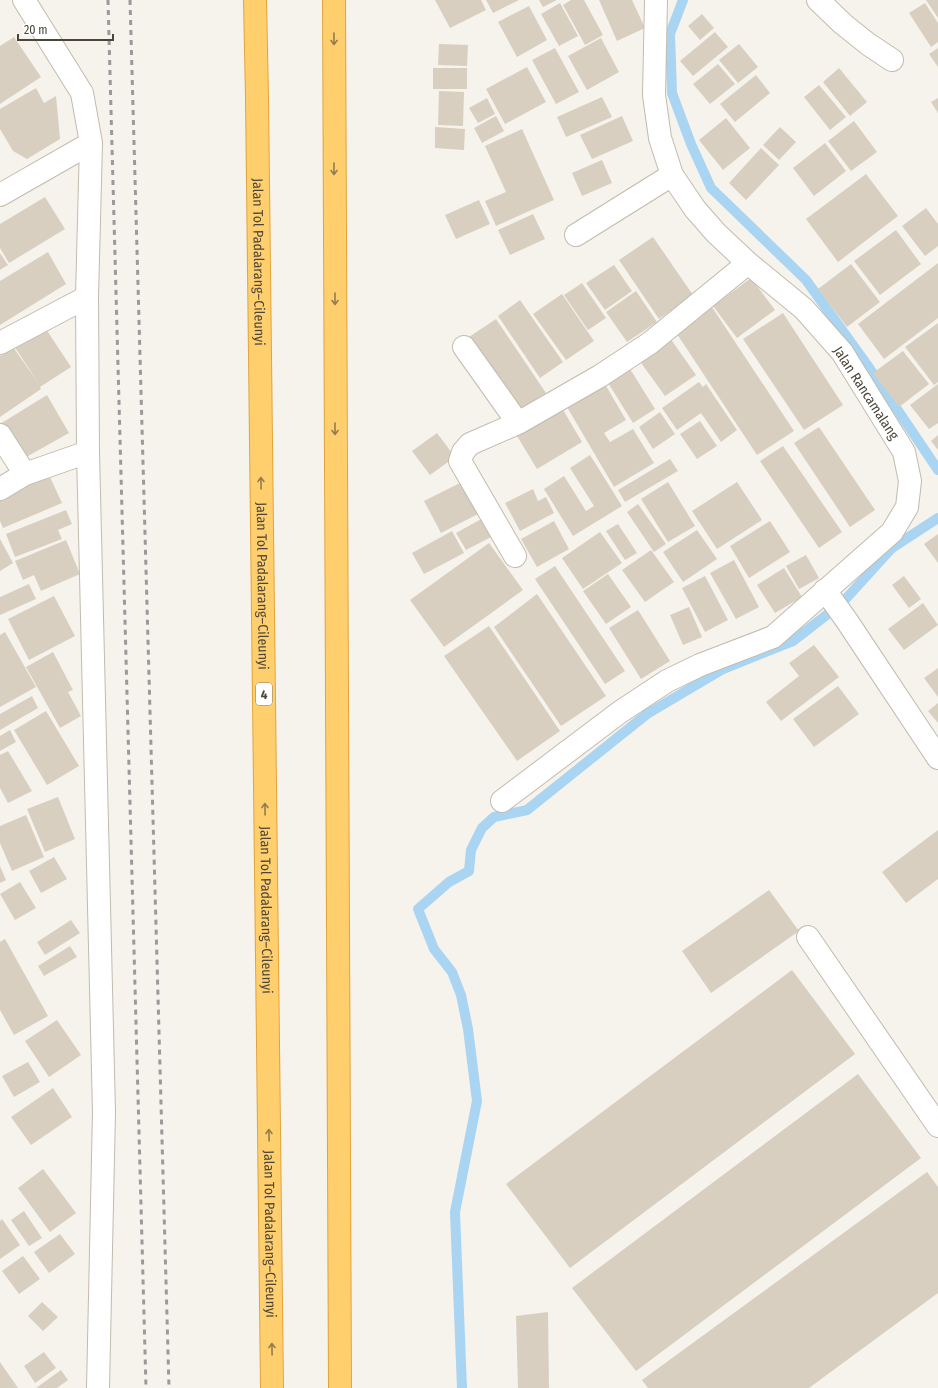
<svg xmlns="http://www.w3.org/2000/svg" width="938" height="1388" viewBox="0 0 938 1388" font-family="'Fira Sans Condensed',sans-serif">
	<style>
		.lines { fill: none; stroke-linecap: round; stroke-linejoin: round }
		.stream { stroke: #a9d4f2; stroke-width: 10 }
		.building { fill: #d8cfc1 }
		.minor-casing { stroke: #c2bbae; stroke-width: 24 }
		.highway-casing { stroke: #e0a43c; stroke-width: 24 }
		.minor { stroke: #fff; stroke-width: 22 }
		.highway { stroke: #ffcf6e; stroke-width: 22 }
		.rail { stroke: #9a9a9a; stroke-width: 3; stroke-dasharray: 5 5; stroke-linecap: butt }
		.oneway { stroke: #937c4e }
		.labels { text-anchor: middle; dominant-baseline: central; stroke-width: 3; stroke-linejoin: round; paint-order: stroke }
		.shield { fill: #fff; stroke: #817c74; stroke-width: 1 }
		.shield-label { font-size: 13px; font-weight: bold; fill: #4b4439 }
		.street-label { font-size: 14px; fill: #4b4439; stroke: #fff }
	</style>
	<rect width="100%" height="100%" fill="#f6f3ec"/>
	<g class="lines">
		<!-- stream -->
		<path class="stream" d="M683,0L670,34L672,93L691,144L711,188L806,280L870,369L938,470
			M462,1388L455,1212L477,1101L468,1029L461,995L452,972L434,949L418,909L449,882L469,871L471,850L482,828L494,817L527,810L647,714L723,669L793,641L842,603L892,548L938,518"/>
	</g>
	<!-- building -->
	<path class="building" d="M435,0H481L486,10L450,28Z
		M486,0H519L493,13Z
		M539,0H557L543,7Z
		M571,0H584L603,35L585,45L563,5Z
		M599,0H632L645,28L617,41Z
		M926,0H938V18Z
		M560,3L578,36L559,46L541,14Z
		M925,3L938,23V42L931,47L909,13Z
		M529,6L547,40L517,57L498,22Z
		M702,14L714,28L700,40L688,26Z
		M715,32L728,47L693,76L680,61Z
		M14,37L41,77L0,104V46Z
		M601,38L619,72L587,90L568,56Z
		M439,44L468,45L467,66L438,65Z
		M739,44L758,67L738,83L719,60Z
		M555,48L579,92L556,104L532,60Z
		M938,48V67L929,54Z
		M718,64L735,84L710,104L693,84Z
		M527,67L546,102L505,124L486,89Z
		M433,68H467V89H433Z
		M839,68L867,102L850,116L823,82Z
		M756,75L770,93L735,122L720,104Z
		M819,85L846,117L830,130L804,97Z
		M36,88L44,103L56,96L60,139L27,159L13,151L0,129V109Z
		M439,91L464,92L463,126L438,125Z
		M602,97L612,117L566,137L557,117Z
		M487,98L495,114L478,123L469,108Z
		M938,98V113L931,102Z
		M496,116L504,131L482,143L474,128Z
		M622,116L633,141L592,159L580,135Z
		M726,118L750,148L723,170L699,140Z
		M854,121L877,152L851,171L828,141Z
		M435,127L465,129L464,150L435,148Z
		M780,127L796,142L779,160L763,145Z
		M522,129L554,200L496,226L485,201L506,192L485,146Z
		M825,143L846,171L814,196L793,168Z
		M761,148L779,165L746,200L729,183Z
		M602,160L612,183L582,196L572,173Z
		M866,174L898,216L838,262L806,219Z
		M45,197L65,229L9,263L0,248V224Z
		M479,200L490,224L456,239L445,215Z
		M926,208L938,224V246L925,256L902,226Z
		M533,214L545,239L510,255L498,230Z
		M896,230L921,264L880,295L854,261Z
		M653,237L693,295L659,319L619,260Z
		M48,252L66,284L0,325V281Z
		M0,253L8,265L0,270Z
		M938,263V318L884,359L858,324Z
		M851,264L880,302L847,327L818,289Z
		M614,265L632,291L605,310L586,283Z
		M751,278L775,310L737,338L713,306Z
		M582,283L606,318L588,330L564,295Z
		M636,291L657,322L627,342L606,312Z
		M562,294L594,341L566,360L533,314Z
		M520,300L563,362L540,378L498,316Z
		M712,307L794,431L757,455L675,331Z
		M783,313L843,405L804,430L743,339Z
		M496,319L546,393L517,413L466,339Z
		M938,323V382L934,385L905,347Z
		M44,326L71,367L40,387L41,389L0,417V356L13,347L39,384L14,346Z
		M670,338L696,375L665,396L639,360Z
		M903,351L929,384L899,407L873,373Z
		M627,364L655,409L633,423L605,378Z
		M699,382L703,387L706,384L737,430L721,442L701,413L677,430L662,408Z
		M605,384L626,420L604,433L610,442L633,429L654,463L614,487L567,407Z
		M938,384V423L929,429L910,405Z
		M47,395L69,433L21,460L0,427V424Z
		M562,408L582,442L537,469L517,436Z
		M660,412L675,434L653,449L639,427Z
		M700,421L717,446L697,459L680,434Z
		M819,427L875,510L850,527L794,443Z
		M437,433L455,457L430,475L412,451Z
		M938,435V450L931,441Z
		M783,446L842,532L819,548L760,461Z
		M590,455L622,506L573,536L544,489L564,476L586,511L594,506L570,468Z
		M670,459L678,471L625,502L618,490Z
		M49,475L62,503L3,528L0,521V497Z
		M462,482L478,514L441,533L424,501Z
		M668,482L695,526L668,542L641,499Z
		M737,482L762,520L717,549L692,511Z
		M533,489L538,501L546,497L554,513L520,531L505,503Z
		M638,504L666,544L654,552L627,512Z
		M66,510L72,524L58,530L62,539L15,557L6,534Z
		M483,518L493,536L466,550L456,533Z
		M554,521L569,549L537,567L521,539Z
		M770,521L790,552L749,578L730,546Z
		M618,524L637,553L625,560L606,531Z
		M697,530L717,559L683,582L663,552Z
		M452,531L464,553L424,574L412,553Z
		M600,532L622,563L583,589L562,558Z
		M938,534V563L924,544Z
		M0,539L13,563L0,571Z
		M66,540L80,574L41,591L34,575L23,580L15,561Z
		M489,543L523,590L444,647L410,600Z
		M651,550L674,582L645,602L622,570Z
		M806,555L819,578L799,589L786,566Z
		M734,560L759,607L736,619L710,573Z
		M555,566L625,671L605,684L535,579Z
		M784,568L802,597L775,613L757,585Z
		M608,574L631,607L606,624L583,591Z
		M705,576L728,620L705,632L682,588Z
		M904,576L921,599L909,608L892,585Z
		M29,584L36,599L0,615V597Z
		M537,594L606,696L561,726L494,627Z
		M54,596L75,636L29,660L8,619Z
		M923,603L938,625L904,650L888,629Z
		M689,607L702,637L683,645L670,615Z
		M638,610L670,661L641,679L609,628Z
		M489,626L560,731L517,761L444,656Z
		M5,632L36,687L0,707V635Z
		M814,645L839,677L781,721L766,702L799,676L789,663Z
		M53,652L73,690L68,692L81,716L60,728L26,667Z
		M938,668V697L924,678Z
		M838,686L859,714L814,747L793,719Z
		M32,696L38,708L0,730V714Z
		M938,703V723L928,711Z
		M46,711L79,766L47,785L14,730Z
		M10,730L16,742L0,751V736Z
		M8,751L32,791L8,803L0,788V755Z
		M58,797L75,839L45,852L27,809Z
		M26,815L44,857L12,871L0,843V826Z
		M938,830V879L906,903L882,872Z
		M54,857L67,879L41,893L29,871Z
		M0,866L6,880L0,883Z
		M20,882L36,908L15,920L0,894Z
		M769,890L799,931L711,993L682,951Z
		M71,920L80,933L45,955L37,942Z
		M5,939L48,1016L14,1035L0,1010V942Z
		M70,946L77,957L44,976L38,966Z
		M792,970L855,1054L570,1268L506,1184Z
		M57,1020L81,1055L49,1077L25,1041Z
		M28,1062L40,1082L14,1097L2,1076Z
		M858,1074L921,1158L636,1371L572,1288Z
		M53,1088L72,1117L31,1145L11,1117Z
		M43,1169L76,1213L50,1232L18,1188Z
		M927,1172L938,1187V1293L809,1388H648L642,1380Z
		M24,1211L42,1238L29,1246L11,1220Z
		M2,1219L20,1245L0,1259V1221Z
		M60,1234L75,1254L49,1273L34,1252Z
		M23,1256L40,1279L19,1294L2,1271Z
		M42,1302L58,1317L43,1331L28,1316Z
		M548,1312L549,1388H518L516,1316Z
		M44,1352L56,1368L35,1383L24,1366Z
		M0,1362L18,1388H0Z
		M61,1370L68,1380L57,1388H36Z"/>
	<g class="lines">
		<!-- minor casing -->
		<g class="minor-casing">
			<path id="minor" d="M24,0L82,93L91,143L87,297L88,452L104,1112L98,1388
				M818,0L843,24L868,44L892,60
				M0,195L91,143
				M576,235L672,175
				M0,343L87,297
				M464,347L518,423
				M0,435L25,474
				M0,489L25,474L88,452
				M515,556L460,461L463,452L470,444L518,423L600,376L650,343L748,263
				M825,590L847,621L938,758
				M502,801L620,712L667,681L700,665L773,637L892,532L907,507L910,481L904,452L842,352L804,309L748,263L716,233L695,209L672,175L660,138L654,95L656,0
				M808,937L938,1126"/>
		</g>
		<!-- highway casing -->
		<g class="highway-casing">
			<g id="highway">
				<path id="s1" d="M255,0L257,97L272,1388"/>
				<path d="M334,0L340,1388"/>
			</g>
		</g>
		<!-- minor -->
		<use href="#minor" class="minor"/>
		<!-- highway -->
		<use href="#highway" class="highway"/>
		<!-- rail -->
		<path class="rail" d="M108,0L146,1388
			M130,0L169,1388"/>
	</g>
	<!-- one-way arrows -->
	<defs><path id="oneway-shaft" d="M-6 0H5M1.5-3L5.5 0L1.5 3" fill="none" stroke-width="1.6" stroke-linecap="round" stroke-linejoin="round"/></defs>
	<g class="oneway">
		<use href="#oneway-shaft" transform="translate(334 39) rotate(90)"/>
		<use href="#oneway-shaft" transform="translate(334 169) rotate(90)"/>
		<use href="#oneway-shaft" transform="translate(335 299) rotate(90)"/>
		<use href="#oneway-shaft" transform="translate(335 429) rotate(90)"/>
		<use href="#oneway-shaft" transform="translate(261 483) rotate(-91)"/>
		<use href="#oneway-shaft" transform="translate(265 809) rotate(-91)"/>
		<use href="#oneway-shaft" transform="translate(269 1135) rotate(-91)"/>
		<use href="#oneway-shaft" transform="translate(272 1349) rotate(-91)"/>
	</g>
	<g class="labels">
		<!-- shield labels -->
		<rect class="shield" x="256" y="683" width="16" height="22" rx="3"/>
		<g class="shield-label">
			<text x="264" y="694">4</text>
		</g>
		<!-- street labels -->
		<g class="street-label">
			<text stroke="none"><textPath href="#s1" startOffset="262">Jalan Tol Padalarang–Cileunyi</textPath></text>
			<text transform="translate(866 393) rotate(57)">Jalan Rancamalang</text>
			<text stroke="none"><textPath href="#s1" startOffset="586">Jalan Tol Padalarang–Cileunyi</textPath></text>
			<text stroke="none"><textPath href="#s1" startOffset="910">Jalan Tol Padalarang–Cileunyi</textPath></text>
			<text stroke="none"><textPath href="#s1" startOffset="1234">Jalan Tol Padalarang–Cileunyi</textPath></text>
		</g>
	</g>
	<!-- scale -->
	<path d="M18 34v6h95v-6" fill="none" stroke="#4b4439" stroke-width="2"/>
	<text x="24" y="34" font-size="12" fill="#4b4439" stroke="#ffffff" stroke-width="3" paint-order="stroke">20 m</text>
</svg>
